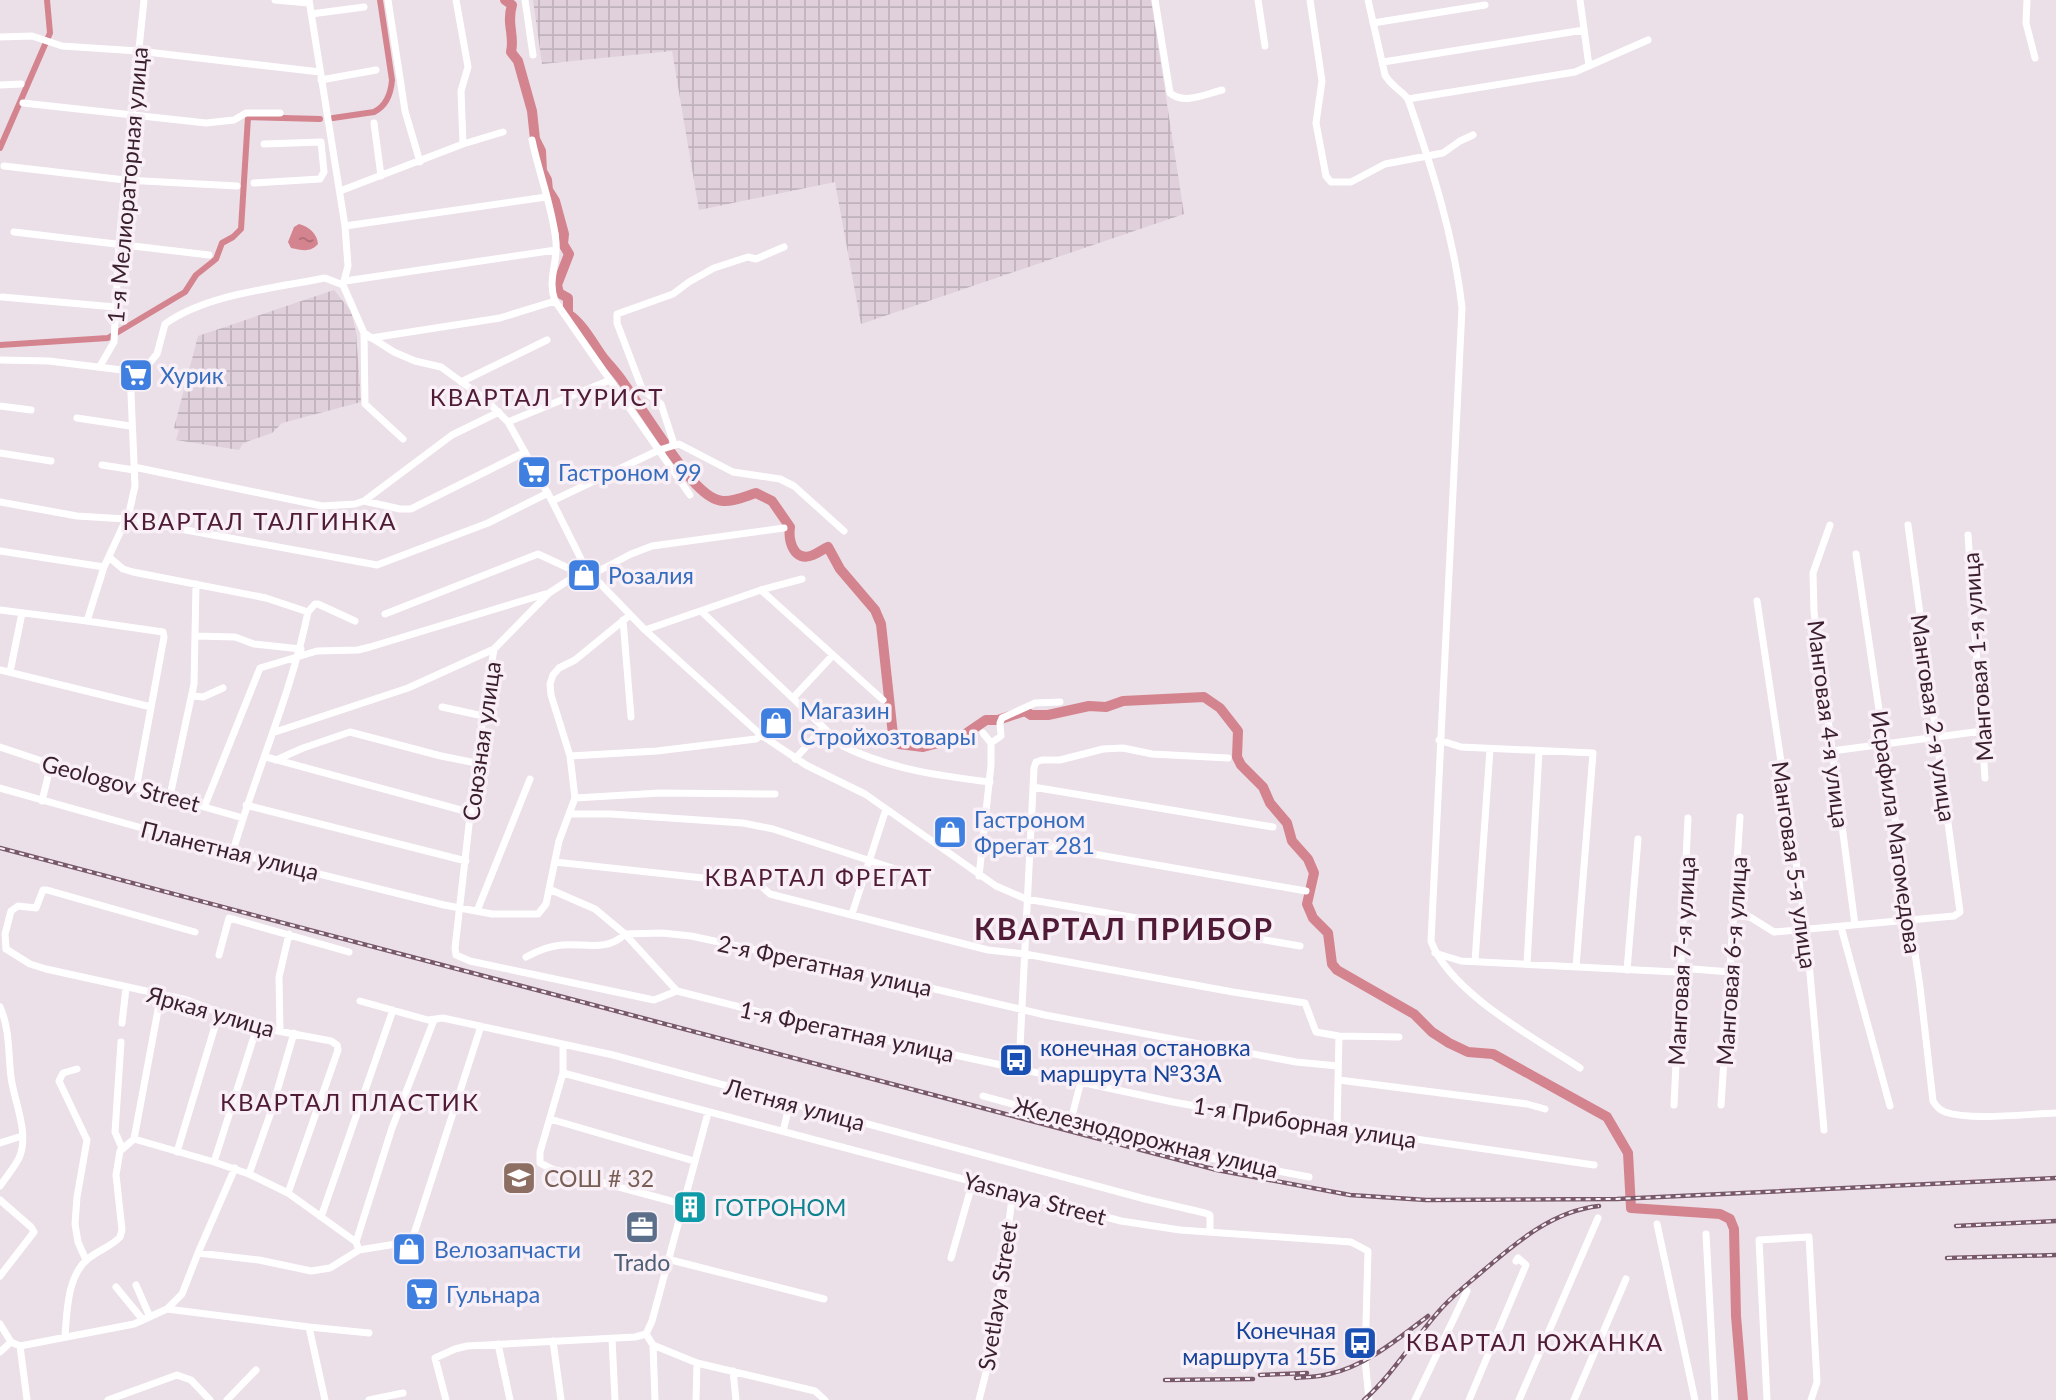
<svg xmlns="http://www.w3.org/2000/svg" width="2056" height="1400" viewBox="0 0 2056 1400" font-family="Lato,sans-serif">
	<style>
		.industrial { fill: url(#industrial-grid) }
		.water { fill: url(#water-ripples) }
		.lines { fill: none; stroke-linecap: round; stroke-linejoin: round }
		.canal { stroke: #d4848e; stroke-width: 6 }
		.river { stroke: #d4848e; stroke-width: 10 }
		.minor { stroke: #fff; stroke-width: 7 }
		.rail-casing { stroke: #78596a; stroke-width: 4.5 }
		.rail { stroke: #f8f0f6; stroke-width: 2; stroke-dasharray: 5; stroke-linecap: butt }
		.labels { text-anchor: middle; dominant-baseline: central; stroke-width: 7; stroke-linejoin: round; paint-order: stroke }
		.street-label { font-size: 23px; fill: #3c1f2f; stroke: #f8f0f6 }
		.shop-label { font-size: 23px; fill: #366cbe; stroke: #f8f0f6; text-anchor: start }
		.transit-label { font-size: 23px; fill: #164399; stroke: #f8f0f6; text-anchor: start }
		.education-label { font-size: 23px; fill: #785e54; stroke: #f8f0f6; text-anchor: start }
		.culture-label { font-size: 23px; fill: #0d838f; stroke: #f8f0f6; text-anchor: start }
		.service-label { font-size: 23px; fill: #4e5e75; stroke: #f8f0f6 }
		.neighbourhood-label { font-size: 24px; letter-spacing: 2px; fill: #4f1b36; stroke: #f8f0f6 }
		.district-label { font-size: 30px; font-weight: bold; letter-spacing: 2px; fill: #4f1b36; stroke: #f8f0f6 }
	</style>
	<defs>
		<pattern id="industrial-grid" width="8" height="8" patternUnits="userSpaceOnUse" patternTransform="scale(1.75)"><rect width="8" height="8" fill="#dfd0db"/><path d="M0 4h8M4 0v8" fill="none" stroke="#c0b2bc"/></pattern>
		<pattern id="water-ripples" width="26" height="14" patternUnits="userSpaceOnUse" patternTransform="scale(1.75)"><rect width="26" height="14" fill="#d4848e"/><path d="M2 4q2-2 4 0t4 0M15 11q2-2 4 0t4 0" fill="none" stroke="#ad6b74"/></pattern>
	</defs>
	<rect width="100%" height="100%" fill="#ebdfe8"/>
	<!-- industrial -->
	<path class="industrial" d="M533,0H1151L1184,214L861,324L835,182L699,210L672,51L542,64Z
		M334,290L351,311L356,332L361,402L282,423L272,433L243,443L239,450L176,440L179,430L174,428L198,336Z"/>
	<!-- water -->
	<path class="water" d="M299,224C309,227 317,233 318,244C310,253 302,250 291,248L288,242L294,227Z"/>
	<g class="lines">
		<!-- canal -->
		<path class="canal" d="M333,118L374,112C386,106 391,93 392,80L380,0
			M0,148L50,33L47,0
			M0,345L108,338L185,292L196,275L216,259L222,243L233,237L241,229L248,117L320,119"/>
		<!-- river -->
		<path class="river" d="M505,0L512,5C506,24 515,35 511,52L518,61L532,111L535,139L541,151L542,171L547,180L548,190L555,201L564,234L563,244L569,254L557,285L559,293L568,298V314C583,324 592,342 602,356C609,365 617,373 623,382C637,402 650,422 664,442
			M670,451C681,466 703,500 723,501C734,502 746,496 756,493L772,501L790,527C788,541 794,563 813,555C818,553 823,549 828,547L840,569L875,610L881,624L893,735L899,744L923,747L961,737L986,720H998L1025,711L1031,715H1048L1089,706L1106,707L1123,701L1204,697L1220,708L1238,731L1237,757L1241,765L1263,787L1270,803L1287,823L1292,841L1308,859L1314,873L1307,904L1313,918L1328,933L1332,964L1337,970L1414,1014L1432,1032L1449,1043L1468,1052L1493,1054L1607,1117L1628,1153L1631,1208L1720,1214L1730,1219L1734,1229L1736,1316L1743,1400"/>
		<!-- minor -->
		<path class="minor" d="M275,0L309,3
			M309,0L345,226L348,266L343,285L364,333L394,352L415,361L441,367L485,399L508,422L552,501L586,569L645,630L761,735L806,765L865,794L996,886L1026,899L1300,946
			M388,0L405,111L420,162
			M456,0L468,67L461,91L463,144
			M525,0L533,55
			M1155,0L1170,93C1184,105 1206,94 1222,90
			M1258,0L1265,46
			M1310,0L1322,81L1316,123L1326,176L1331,182H1351L1385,164L1443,153L1460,141L1473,135
			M1368,0L1385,75C1391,86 1401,90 1408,99C1432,168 1454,236 1462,308L1431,941C1449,992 1536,1039 1580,1068
			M1580,0L1589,66
			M2027,0L2026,23L2035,58
			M311,14L364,7
			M1373,23L1485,5
			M0,37L32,36L62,46L138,51L320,72
			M1383,62L1584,30
			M321,80L376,70
			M0,85L21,84
			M1408,99L1575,72L1648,40
			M23,103L206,123L234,120L246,113H280
			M374,123L381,176
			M532,140C539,174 553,208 556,242C558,263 547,280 555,301L690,495
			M4,166L125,180L237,186
			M254,183L320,179L324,172L321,142L264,144
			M340,191L463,144L503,132
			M345,226L546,197
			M14,232L209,255
			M345,281L556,250
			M2,297L115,307
			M364,333L365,404L403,439
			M371,338L500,318L555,301
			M0,360L49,361L130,371L147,366L157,354L165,324C207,294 275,288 325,278L343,285
			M100,366L114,342L119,243L144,0
			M130,371L135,486L129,513L104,567L87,621L163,632L164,637L136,789
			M461,382L547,340
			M0,406L31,410
			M77,418L130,426
			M508,422L610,380
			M674,444L661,404L644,391L641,386L617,323V314L673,294L689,282L714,268L748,257L756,259L784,247
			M0,453L51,461
			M102,465L134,470
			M134,467L322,506L355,504L364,501L452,435L499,412
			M364,501L400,509H411L525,452
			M552,501L659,450L679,444L733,472L780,479L794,486L844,531
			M0,502L77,516L126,519L377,565L488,523L548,493
			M1830,525L1813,573L1814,612L1855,925
			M1968,535L1985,778
			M0,551L104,567
			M1856,554L1920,987L1933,1101C1936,1106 1939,1110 1945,1112C1971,1121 2027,1114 2056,1113
			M110,558L123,569L133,572L266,598L308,612C291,695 256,771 233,851
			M586,569L549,593L494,649L476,763L455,948L456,955L470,961L654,1000L677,991
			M591,575L631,554L652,546L784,528
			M761,590L883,700
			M1757,601L1806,929L1824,1130
			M0,610L87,621
			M701,611L843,746C889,769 940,776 990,782
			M308,612L315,604H318L355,621
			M385,614L538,554L579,573
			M623,620L631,717
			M645,630L761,590L802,579
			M196,636L235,637L254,644L301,649
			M0,670L151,707
			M10,672L22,613
			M193,696L203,697L223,688
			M793,698L833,655
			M442,707L483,716
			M275,732L408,688L494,649
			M1439,740L1461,747L1593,753L1576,967
			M991,743L1001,736L1000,723L1002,718L1035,703L1060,702
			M0,747L42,761L243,818
			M1832,751L1982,731
			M570,756L657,751L756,739L761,735
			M266,757L472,813
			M795,759L822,729
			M276,760L303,748L350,732L441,756L476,763
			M1033,787L1273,827
			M0,788L206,846L444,905L492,914H538L546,904L559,841L575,798L570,756L551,695L550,684L553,675L559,668L575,660L630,615
			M170,796L194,684L196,584
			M575,798L660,793L775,794
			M42,801L51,764
			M205,805L260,668L317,651L358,650L370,647L545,594
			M246,805L466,861
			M569,814H611L743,823L773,829L926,879
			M1030,843L1306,891
			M555,862L759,884L770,894L988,950L1025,954L1233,992L1305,1003L1316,1032L1339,1036L1399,1037
			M979,876L991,765V743L983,733
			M549,889L595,909L625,934L677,991
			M477,911L530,779
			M852,914L886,809
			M1734,915L1750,917L1774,932L1954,916L1960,912L1908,525
			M1841,927L1890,1106
			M6,949L30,964L46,969L187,1000L257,1027L331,1041L337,1045L338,1050L288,1193
			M6,949L5,934L11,911L18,906L36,908L43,890H47L195,932
			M1435,953L1461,961L1676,972L1692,969L1731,972
			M219,955L229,918L349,952
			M526,957C537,951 549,946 562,945C585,943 607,952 625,934L662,933L691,936L888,978L1045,1015L1296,1062L1338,1066
			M1475,961L1490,749
			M1527,964L1539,751
			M1627,970L1638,839
			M677,991L787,1019L1173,1102L1224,1111L1594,1165
			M360,1001L428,1020L443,1018L613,1055L1145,1199L1205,1213L1210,1215V1232
			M0,1007C10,1029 8,1053 11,1077C14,1102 30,1133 19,1158C14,1168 6,1177 0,1186
			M122,1023L126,988
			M280,1031L279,977L289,934
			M121,1042L115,1132L122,1148
			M563,1046V1073L540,1152V1163L552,1169L682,1204
			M1019,1067L1034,768L1036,762L1042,760H1060L1103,749L1123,748L1152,754L1228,758
			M77,1069L63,1073L59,1081L87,1140L77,1197L75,1224L78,1242L86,1260
			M563,1073L1121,1221L1180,1230L1351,1242L1368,1251L1365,1359L1369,1400
			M1339,1080L1527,1104L1545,1109
			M983,1096L1195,1155L1309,1177
			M1674,1105L1688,818
			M1721,1105L1740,817
			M550,1119L694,1161
			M1071,1120L1081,1081
			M1337,1128L1339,1036
			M783,1131L790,1103
			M134,1139L161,994
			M0,1143L22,1136
			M177,1152L219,1013
			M214,1162L257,1027
			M249,1174L271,1112L294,1033
			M0,1200L31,1227L34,1232L0,1276
			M321,1217L393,1010
			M1657,1224L1695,1400
			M1706,1234L1715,1400
			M356,1242L392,1128L434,1020
			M198,1253L235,1168
			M951,1258L973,1181
			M667,1259L824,1299
			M136,1285L150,1317
			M116,1287L143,1320
			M167,1309L309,1327L325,1400
			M0,1324L11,1342L20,1346L27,1400
			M309,1327L369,1333
			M646,1334L653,1345L697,1363L815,1391L825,1400
			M65,1336C67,1311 67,1275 89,1258C99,1250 112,1246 120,1237L122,1230L116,1175L120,1151L134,1139L214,1162L249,1174L288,1193L356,1242L359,1250
			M612,1339L615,1400
			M553,1341L561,1400
			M498,1344L510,1400
			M653,1345L655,1400
			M20,1346L134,1324L167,1309L182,1294L198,1253L259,1260L311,1271L330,1268L359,1250L396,1244L410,1239L414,1234L481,1026
			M0,1352L11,1342
			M733,1371L736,1400
			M108,1400L177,1375L191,1380L210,1400
			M227,1400L256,1370
			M369,1400L403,1393
			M446,1400L435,1358L455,1349L467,1346L635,1337L646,1334L652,1321L708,1113
			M696,1400L697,1363
			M979,1400L993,1345L1013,1191
			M1415,1400L1467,1291
			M1469,1400L1526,1265L1518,1258L1516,1261
			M1519,1400L1598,1218
			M1574,1400L1626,1279
			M1767,1400L1759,1240L1809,1237L1817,1382L1811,1400"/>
		<!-- rail casing -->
		<g class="rail-casing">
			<path id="rail" d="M0,848L1217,1170L1350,1195L1426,1200L1617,1199L2056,1178
				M1956,1226L2056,1221
				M1947,1258L2056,1255
				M1260,1375L1307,1373
				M1296,1378C1307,1377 1318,1377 1329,1374C1366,1366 1399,1338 1428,1316
				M1165,1380L1253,1379
				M1364,1400C1393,1374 1414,1339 1440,1310C1453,1295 1469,1283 1484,1270C1518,1241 1553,1211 1599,1206"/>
		</g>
		<!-- rail -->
		<use href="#rail" class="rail"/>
	</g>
	<!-- icons -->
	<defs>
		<g id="supermarket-square" transform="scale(1.75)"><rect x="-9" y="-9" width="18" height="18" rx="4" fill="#3f7fe0" stroke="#f8f0f6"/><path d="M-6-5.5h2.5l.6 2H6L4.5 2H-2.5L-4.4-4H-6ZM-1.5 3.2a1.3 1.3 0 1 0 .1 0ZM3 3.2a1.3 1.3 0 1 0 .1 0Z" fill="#fff"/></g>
		<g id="shop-square" transform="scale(1.75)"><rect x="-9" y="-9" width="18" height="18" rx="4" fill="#3f7fe0" stroke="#f8f0f6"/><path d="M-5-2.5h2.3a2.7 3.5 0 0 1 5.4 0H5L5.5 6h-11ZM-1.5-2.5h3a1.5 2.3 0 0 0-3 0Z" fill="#fff"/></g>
		<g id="bus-square" transform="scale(1.75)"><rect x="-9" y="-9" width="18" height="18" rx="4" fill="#1a4fb4" stroke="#f8f0f6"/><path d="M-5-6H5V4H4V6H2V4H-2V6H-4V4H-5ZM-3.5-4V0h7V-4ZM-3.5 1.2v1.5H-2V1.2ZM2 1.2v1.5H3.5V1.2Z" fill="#fff"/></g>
		<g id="school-square" transform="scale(1.75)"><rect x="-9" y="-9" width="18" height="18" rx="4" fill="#8d6e63" stroke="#f8f0f6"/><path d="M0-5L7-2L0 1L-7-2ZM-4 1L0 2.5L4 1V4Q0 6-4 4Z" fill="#fff"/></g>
		<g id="building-square" transform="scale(1.75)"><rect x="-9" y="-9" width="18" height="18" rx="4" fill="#0f9aa8" stroke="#f8f0f6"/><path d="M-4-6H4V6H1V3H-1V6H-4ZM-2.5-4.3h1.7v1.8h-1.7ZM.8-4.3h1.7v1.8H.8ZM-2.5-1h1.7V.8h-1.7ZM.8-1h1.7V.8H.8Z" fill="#fff"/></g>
		<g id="office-square" transform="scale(1.75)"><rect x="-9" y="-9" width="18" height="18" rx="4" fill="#5c6f8a" stroke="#f8f0f6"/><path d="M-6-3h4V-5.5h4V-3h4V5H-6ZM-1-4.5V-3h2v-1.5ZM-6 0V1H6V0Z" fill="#fff"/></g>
	</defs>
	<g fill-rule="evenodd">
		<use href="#supermarket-square" x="136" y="375"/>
		<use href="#supermarket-square" x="534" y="472"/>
		<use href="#shop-square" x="584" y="575"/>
		<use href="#shop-square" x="776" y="723"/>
		<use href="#shop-square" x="950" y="832"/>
		<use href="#bus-square" x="1016" y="1060"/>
		<use href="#school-square" x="519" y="1178"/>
		<use href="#building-square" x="690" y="1207"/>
		<use href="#office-square" x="642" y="1227"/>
		<use href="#shop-square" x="409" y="1249"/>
		<use href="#supermarket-square" x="422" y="1294"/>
		<use href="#bus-square" x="1360" y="1343"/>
	</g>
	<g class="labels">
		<!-- street labels -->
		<g class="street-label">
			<text transform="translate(127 185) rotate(-85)">1-я Мелиораторная улица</text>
			<text transform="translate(1977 657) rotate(-94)">Манговая 1-я улица</text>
			<text transform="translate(1934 718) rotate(82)">Манговая 2-я улица</text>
			<text transform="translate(1829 724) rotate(83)">Манговая 4-я улица</text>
			<text transform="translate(481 741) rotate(-82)">Союзная улица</text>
			<text transform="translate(121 783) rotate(15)">Geologov Street</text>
			<text transform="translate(1897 832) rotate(82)">Исрафила Магомедова</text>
			<text transform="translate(230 850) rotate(14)">Планетная улица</text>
			<text transform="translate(1795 865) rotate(82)">Манговая 5-я улица</text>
			<text transform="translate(1681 961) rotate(-87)">Манговая 7-я улица</text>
			<text transform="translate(1731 961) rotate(-86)">Манговая 6-я улица</text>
			<text transform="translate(825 965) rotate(12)">2-я Фрегатная улица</text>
			<text transform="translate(211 1011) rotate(16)">Яркая улица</text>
			<text transform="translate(847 1031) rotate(12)">1-я Фрегатная улица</text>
			<text transform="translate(795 1104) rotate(15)">Летняя улица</text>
			<text transform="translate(1305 1122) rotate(9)">1-я Приборная улица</text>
			<text transform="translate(1146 1137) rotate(14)">Железнодорожная улица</text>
			<text transform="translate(1035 1198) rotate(15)">Yasnaya Street</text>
			<text transform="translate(997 1296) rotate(-81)">Svetlaya Street</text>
		</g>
		<!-- shop labels -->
		<g class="shop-label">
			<text x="160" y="375">Хурик</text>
			<text x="558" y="472">Гастроном 99</text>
			<text x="608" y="575">Розалия</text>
			<text x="800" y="710">Магазин<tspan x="800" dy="26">Стройхозтовары</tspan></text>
			<text x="974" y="819">Гастроном<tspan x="974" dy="26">Фрегат 281</tspan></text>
			<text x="434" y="1249">Велозапчасти</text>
			<text x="446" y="1294">Гульнара</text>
		</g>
		<!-- transit labels -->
		<g class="transit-label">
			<text x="1040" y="1047">конечная остановка<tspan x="1040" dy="26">маршрута №33А</tspan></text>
			<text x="1336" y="1330" text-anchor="end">Конечная<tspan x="1336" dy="26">маршрута 15Б</tspan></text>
		</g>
		<!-- education labels -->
		<g class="education-label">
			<text x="544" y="1178">СОШ # 32</text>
		</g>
		<!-- culture labels -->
		<g class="culture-label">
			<text x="714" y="1207">ГОТРОНОМ</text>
		</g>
		<!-- service labels -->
		<g class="service-label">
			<text x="642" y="1262">Trado</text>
		</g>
		<!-- neighbourhood labels -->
		<g class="neighbourhood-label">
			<text x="547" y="396">КВАРТАЛ ТУРИСТ</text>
			<text x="260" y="520">КВАРТАЛ ТАЛГИНКА</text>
			<text x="819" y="876">КВАРТАЛ ФРЕГАТ</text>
			<text x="350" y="1101">КВАРТАЛ ПЛАСТИК</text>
			<text x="1535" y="1341">КВАРТАЛ ЮЖАНКА</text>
		</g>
		<!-- district labels -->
		<g class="district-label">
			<text x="1124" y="928">КВАРТАЛ ПРИБОР</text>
		</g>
	</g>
</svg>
